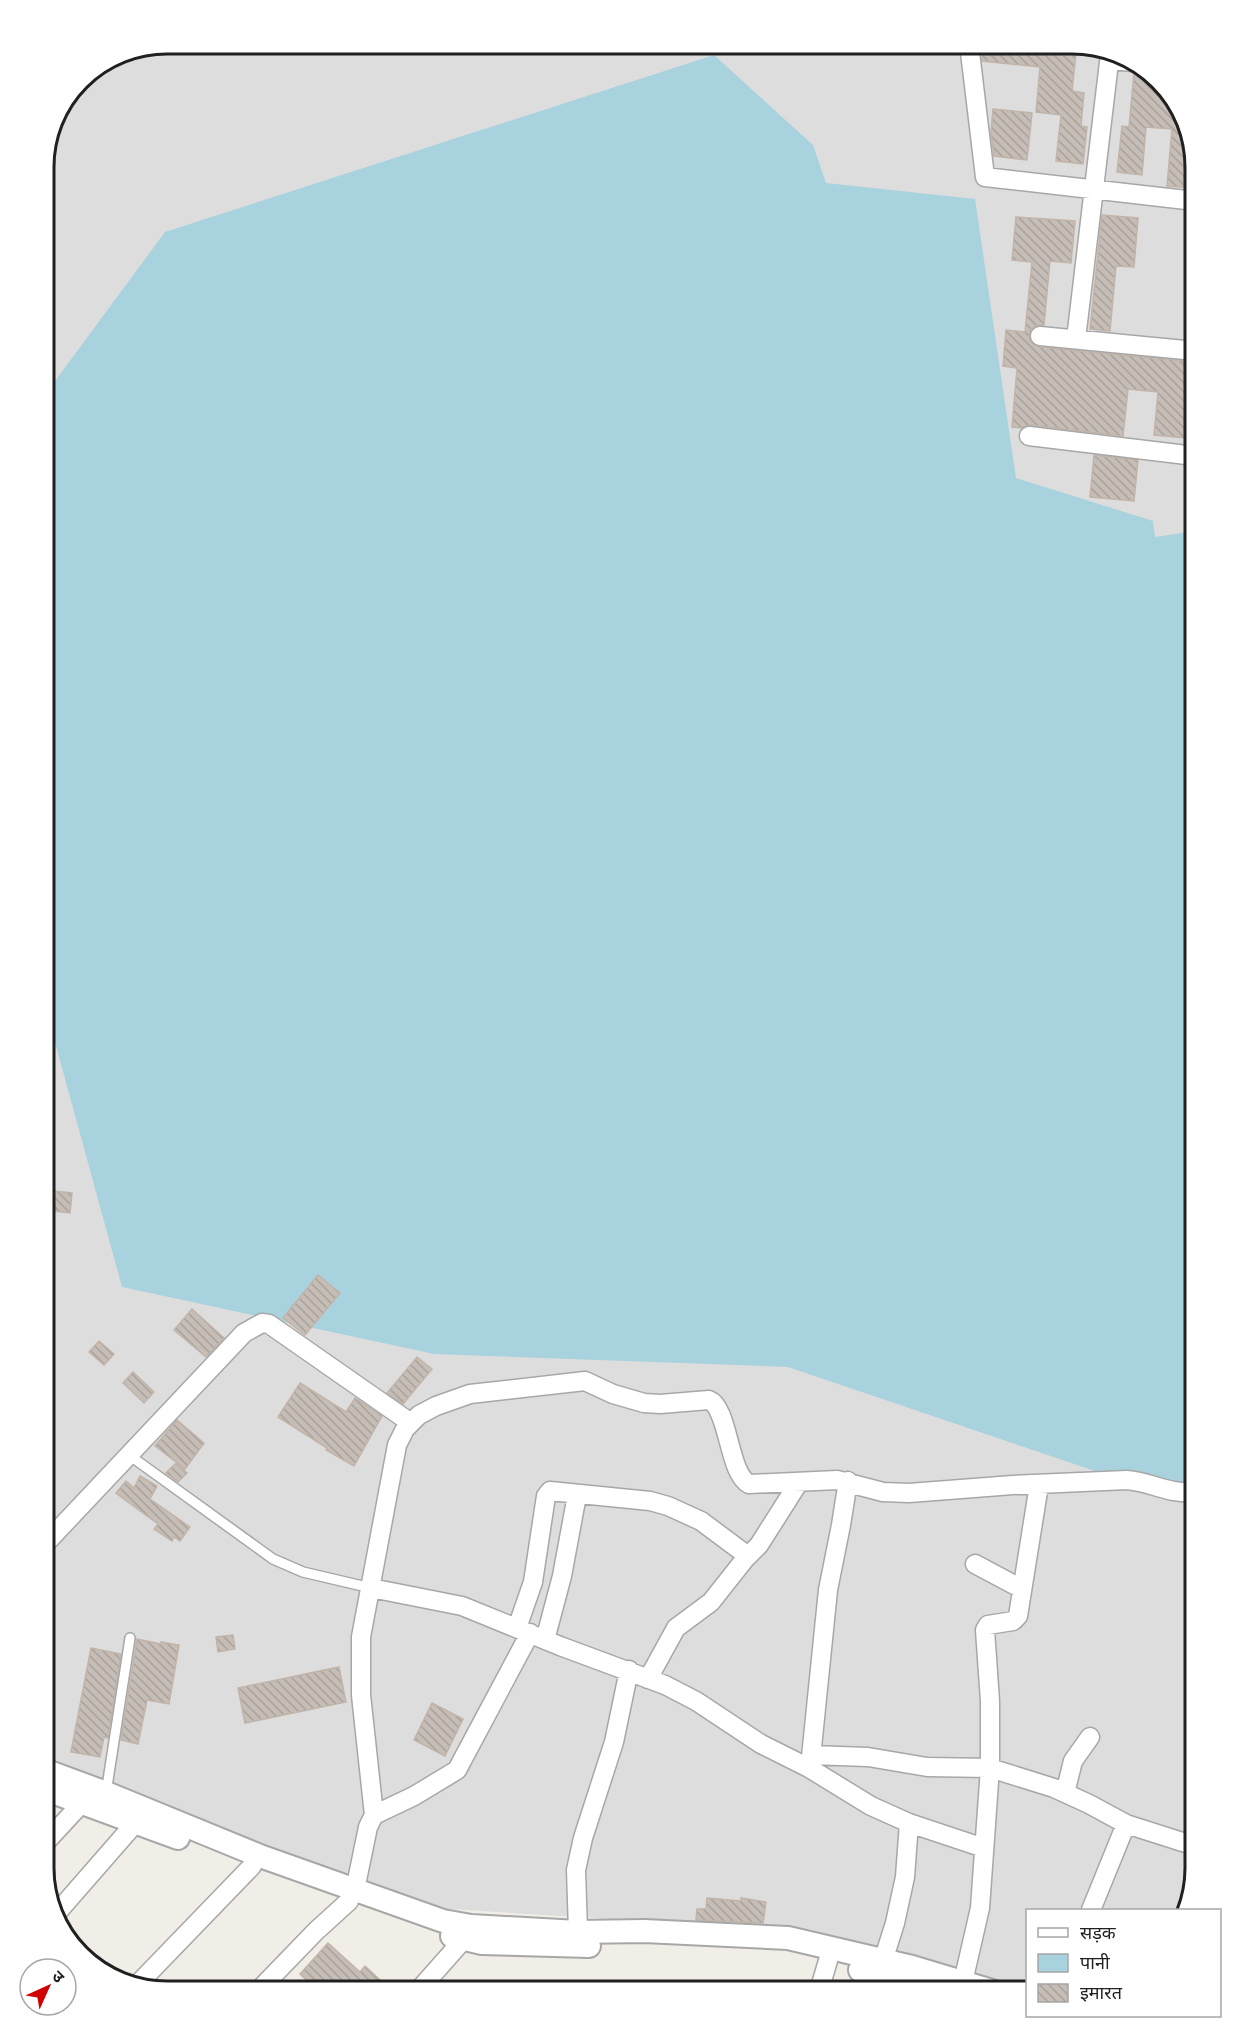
<svg xmlns="http://www.w3.org/2000/svg" width="1239" height="2035" viewBox="0 0 1239 2035" font-family="Roboto,'Noto Sans Devanagari',sans-serif">
	<style>
		.residential { fill: #dedddd }
		.water { fill: #a8d2de }
		.building { fill: url(#building-back-hatch); stroke: #c2b4a9; stroke-width: 1.5 }
		.lines { fill: none; stroke-linecap: round; stroke-linejoin: round }
		.service-casing { stroke: #a7a7a7; stroke-width: 12 }
		.minor-casing { stroke: #a7a7a7; stroke-width: 21 }
		.tertiary-casing { stroke: #a7a7a7; stroke-width: 26 }
		.service { stroke: #fff; stroke-width: 9 }
		.minor { stroke: #fff; stroke-width: 18 }
		.tertiary { stroke: #fff; stroke-width: 22 }
		.rim { fill: none; stroke: #202020; stroke-width: 3 }
	</style>
	<defs>
		<pattern id="building-back-hatch" width="6" height="6" patternUnits="userSpaceOnUse" patternTransform="scale(1.5)"><rect width="6" height="6" fill="#c5bdb6"/><path d="M-1 5l2 2M0 0l6 6M5-1l2 2" fill="none" stroke="#a9a29c"/></pattern>
	</defs>
	<rect width="100%" height="100%" fill="#f1ede7"/>
	<!-- residential -->
	<path class="residential" d="M167,44H1080L1140,64L1183,112L1195,167V1868L1184,1910H1028L1027,1990L802,1931L432,1908L171,1815L44,1754V159L53,119L80,79L120,53Z"/>
	<!-- water -->
	<path class="water" d="M714,55L813,145L826,183L975,199L1016,478L1153,521L1155,537L1195,531V1505L788,1367L434,1354L122,1287L44,1002V396L165,232Z"/>
	<!-- building -->
	<path class="building" d="M983,44H1077L1072,91L1084,93L1081,126L1087,127L1083,164L1056,161L1061,115L1036,112L1040,67L982,61Z
		M1134,73L1149,75L1183,112L1195,166L1193,188L1167,186L1172,129L1146,127L1142,175L1117,172L1122,126L1129,127Z
		M993,109L1032,113L1027,160L994,156L991,132Z
		M1102,215L1138,218L1134,267L1116,266L1110,331L1090,329Z
		M1016,217L1075,221L1071,263L1050,261L1044,325L1036,326L1031,329L1029,336L1030,341L1039,347L1196,362V439L1154,435L1158,392L1128,389L1123,436L1030,425L1021,428L1012,427L1017,368L1003,366L1006,330L1025,332L1032,262L1012,260Z
		M1094,455L1138,460L1134,501L1090,497Z
		M44,1190L72,1193L70,1213L44,1210Z
		M318,1275L340,1293L305,1335L283,1318Z
		M192,1309L224,1338L206,1357L174,1330Z
		M99,1341L114,1354L104,1365L89,1352Z
		M417,1357L432,1369L403,1404L387,1393Z
		M133,1372L154,1392L144,1403L123,1383Z
		M300,1383L346,1412L355,1398L382,1416L354,1466L326,1450L327,1448L278,1417Z
		M177,1420L204,1443L185,1469L155,1446Z
		M176,1463L187,1473L178,1482L166,1473Z
		M140,1476L157,1486L150,1499L190,1527L180,1541L174,1537L172,1541L154,1529L158,1524L116,1493L126,1481L134,1488Z
		M233,1635L235,1649L218,1652L216,1637Z
		M137,1639L161,1644V1642L179,1645L169,1704L147,1700L138,1744L121,1740Z
		M91,1648L121,1654L108,1738L104,1737L100,1757L71,1752Z
		M339,1667L346,1702L245,1723L238,1688Z
		M432,1703L463,1719L445,1756L414,1740Z
		M707,1898L741,1901V1898L766,1902L763,1923L696,1920L697,1909H706Z
		M328,1943L360,1972L365,1966L392,1991H318L300,1974Z"/>
	<g class="lines">
		<!-- service casing -->
		<g class="service-casing">
			<path id="service" d="M129,1455L273,1559L303,1572L371,1588
				M106,1793L130,1638"/>
		</g>
		<!-- minor casing -->
		<g class="minor-casing">
			<path id="minor" d="M969,44L985,177L1195,201
				M1110,60L1134,62
				M1040,336L1195,351
				M1076,339L1110,54
				M1029,436L1195,456
				M44,1545L244,1333L262,1323L269,1324L411,1423
				M975,1564L1022,1589
				M371,1588L462,1606L560,1646L665,1685L696,1701L761,1744L809,1768L871,1806L909,1823L984,1848
				M517,1628L533,1582L546,1496L550,1491L650,1501L668,1506L701,1521L748,1556
				M545,1640L562,1576L577,1495
				M648,1679L676,1628L711,1602L745,1559L759,1545L799,1482
				M811,1755L868,1757L927,1767L990,1768L1054,1788L1089,1804L1126,1824L1195,1846
				M810,1767L828,1590L841,1525L848,1481
				M1065,1793L1073,1761L1090,1737
				M374,1815L361,1695V1637L397,1445L405,1429L419,1415L436,1406L470,1394L585,1381L613,1394L644,1403L660,1404L709,1400C729,1408 728,1473 749,1484L837,1480L883,1492L909,1493L1013,1485L1127,1480C1151,1482 1171,1495 1195,1492
				M44,1844L81,1804
				M355,1890L368,1827L374,1815L414,1796L457,1770L530,1633
				M1091,1910L1126,1824
				M55,1915L144,1813
				M578,1932L576,1870L583,1838L614,1742L629,1670
				M883,1961L895,1923L905,1877L909,1823
				M963,1982L980,1908L990,1768V1701L985,1630L988,1625L1013,1621L1018,1616L1039,1485
				M138,1984L252,1866
				M258,1991L316,1931L349,1901
				M418,1991L464,1939L469,1930
				M819,1991L832,1947"/>
		</g>
		<!-- tertiary casing -->
		<g class="tertiary-casing">
			<path id="tertiary" d="M44,1770L106,1793L260,1856L443,1921L471,1926L578,1932L644,1931L788,1938L912,1967L992,1991
				M44,1789L178,1838
				M452,1936L482,1943L589,1946
				M860,1970L937,1991"/>
		</g>
		<!-- service -->
		<use href="#service" class="service"/>
		<!-- minor -->
		<use href="#minor" class="minor"/>
		<!-- tertiary -->
		<use href="#tertiary" class="tertiary"/>
	</g>
	<!-- crop -->
	<path d="M0 0H1239V2035H0ZM167 54H1072A113 113 0 0 1 1185 167V1868A113 113 0 0 1 1072 1981H167A113 113 0 0 1 54 1868V167A113 113 0 0 1 167 54Z" fill="#fff" fill-rule="evenodd"/>
	<path class="rim" d="M167 54H1072A113 113 0 0 1 1185 167V1868A113 113 0 0 1 1072 1981H167A113 113 0 0 1 54 1868V167A113 113 0 0 1 167 54Z"/>
	<!-- legend -->
	<rect x="1026" y="1909" width="195" height="108" fill="#ffffff" stroke="#a6a6a6" stroke-width="1.5"/>
	<rect x="1038" y="1928" width="30" height="9" fill="#ffffff" stroke="#a6a6a6" stroke-width="1.5"/>
	<text x="1080" y="1939" font-size="18" fill="#202020">सड़क</text>
	<rect x="1038" y="1954" width="30" height="18" fill="#a8d2de" stroke="#a6a6a6" stroke-width="1.5"/>
	<text x="1080" y="1969" font-size="18" fill="#202020">पानी</text>
	<rect x="1038" y="1984" width="30" height="18" fill="url(#building-back-hatch)" stroke="#a6a6a6" stroke-width="1.5"/>
	<text x="1080" y="1999" font-size="18" fill="#202020">इमारत</text>
	<!-- north arrow -->
	<g transform="translate(48 1987) rotate(45)"><circle r="28" fill="#ffffff" stroke="#a6a6a6" stroke-width="1.5"/>
	<path d="M0-4.5L10 22L0 15L-10 22Z" fill="#cf0103"/>
	<text y="-9" font-size="16" font-weight="bold" text-anchor="middle" fill="#202020">उ</text>
	</g>
</svg>
